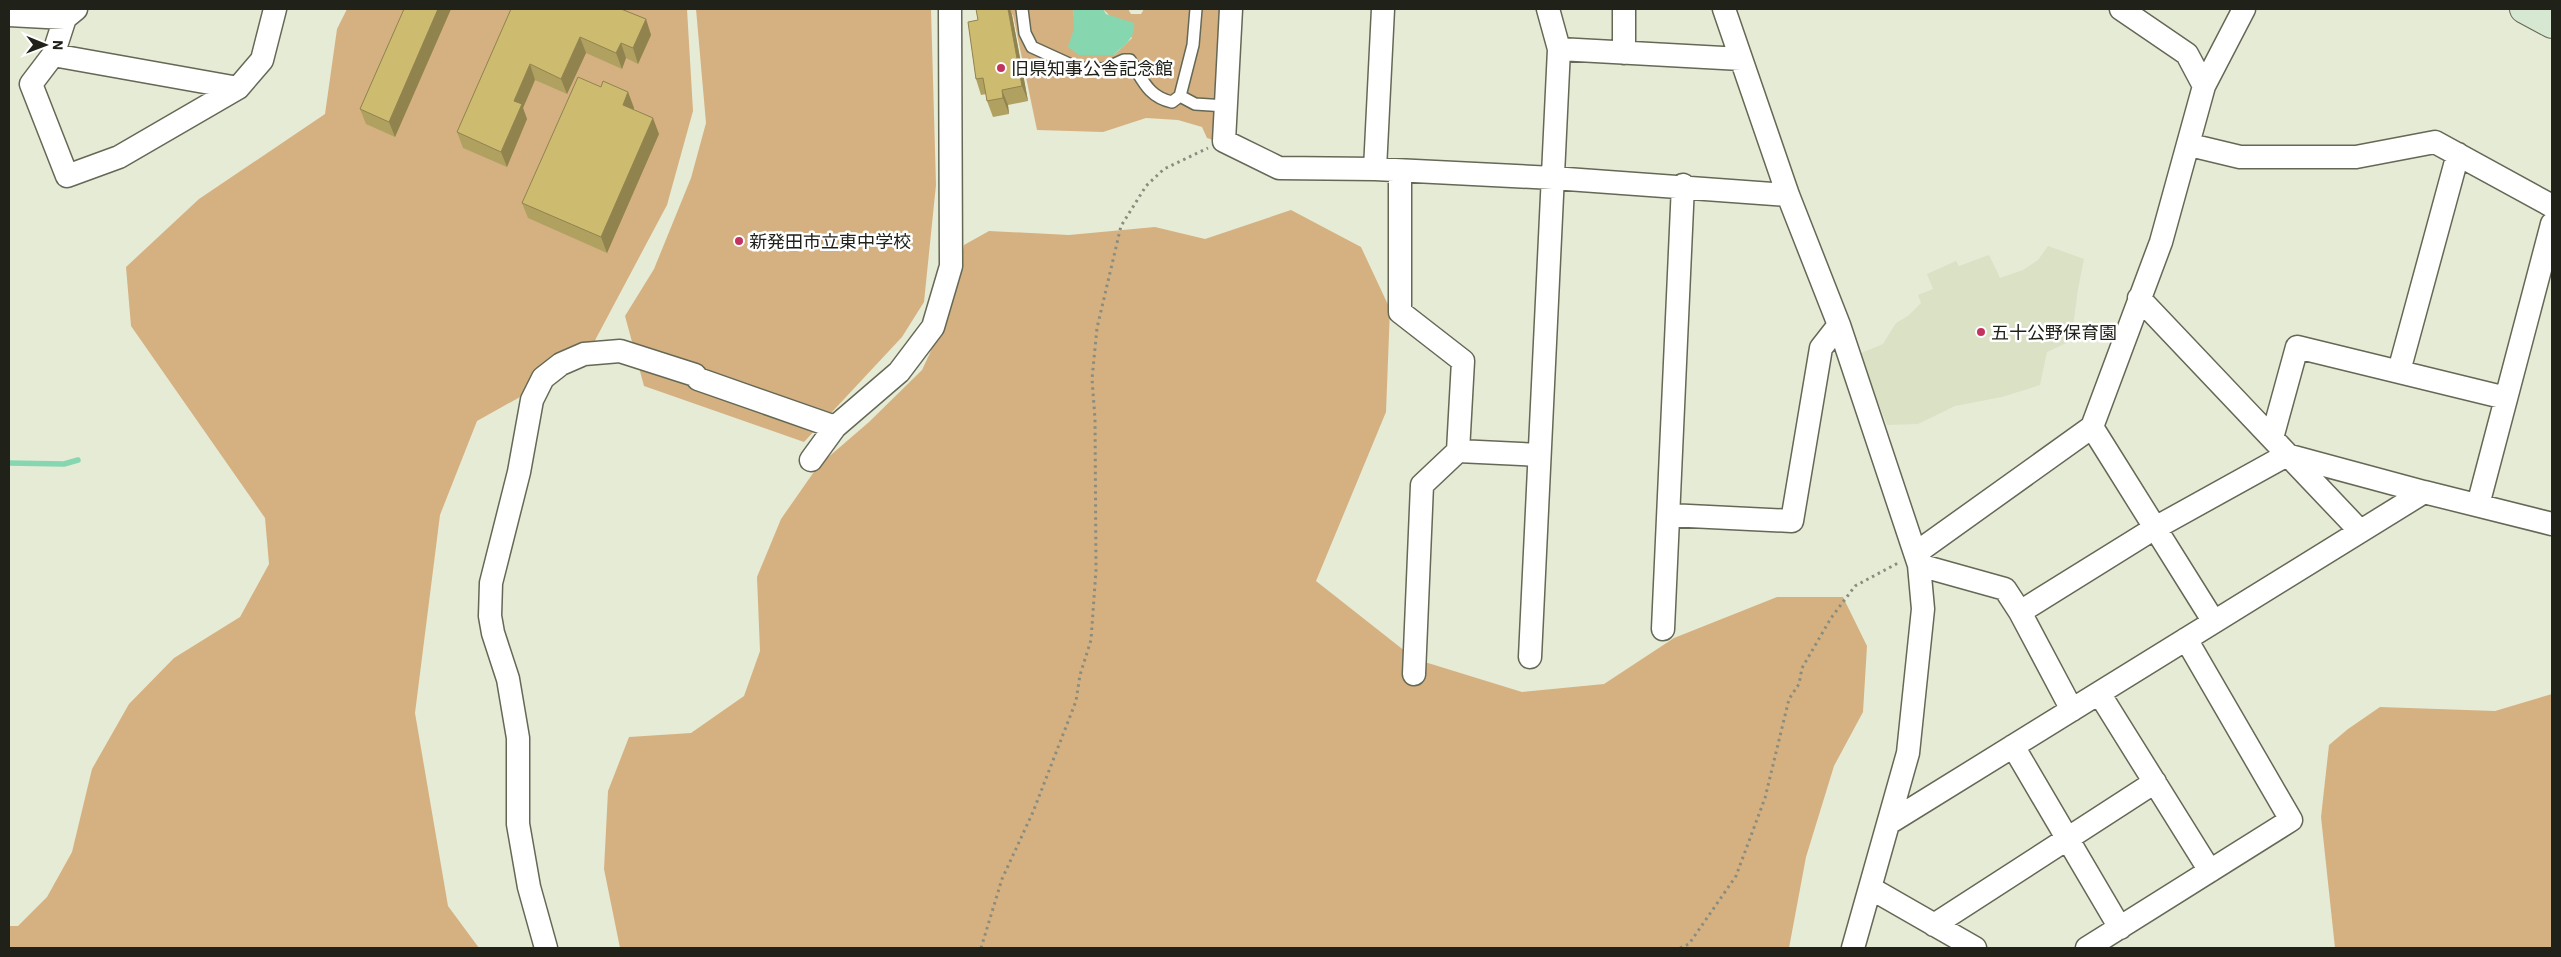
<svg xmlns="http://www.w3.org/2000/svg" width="2561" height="957" viewBox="0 0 2561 957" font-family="'IBM Plex Sans','Noto Sans JP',sans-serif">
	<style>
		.built { fill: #dae1c4 }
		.green { fill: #d5b182 }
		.water { fill: #86d7b0 }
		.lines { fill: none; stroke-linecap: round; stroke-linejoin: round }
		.stream { stroke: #86d7b0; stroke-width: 5.5 }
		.lane-casing { stroke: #646855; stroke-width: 14 }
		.street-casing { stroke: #646855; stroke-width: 25 }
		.secondary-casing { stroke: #646855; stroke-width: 30 }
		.path { stroke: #8a8d7e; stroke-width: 3; stroke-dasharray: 2.5 4; stroke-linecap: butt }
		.lane { stroke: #fff; stroke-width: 11 }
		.street { stroke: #fff; stroke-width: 22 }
		.secondary { stroke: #d6e8d2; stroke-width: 28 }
		.wall { fill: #b0a160 }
		.shaded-wall { fill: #90834e }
		.building { fill: #cdbb70; stroke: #90834e }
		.poi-dot { fill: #c2345f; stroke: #fff; stroke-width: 2 }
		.labels { text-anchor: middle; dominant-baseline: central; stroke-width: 5; stroke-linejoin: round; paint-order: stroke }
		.poi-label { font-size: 18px; fill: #20221a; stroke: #fff; text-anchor: start }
	</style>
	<rect width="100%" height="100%" fill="#e6ebd6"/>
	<!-- built -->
	<path class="built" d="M2048,246L2084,259L2078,289L2071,341L2047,352L2040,385L2002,397L1955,406L1918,424L1887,425L1859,354L1883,344L1896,323L1908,316L1921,303L1918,295L1933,289L1927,274L1956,261L1959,266L1989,255L2000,278L2023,270L2038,260Z"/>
	<!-- green -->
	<path class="green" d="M347,9H687L693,111L667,205L592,346L538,387L477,421L440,515L415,713L448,906L479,948H9V926H18L47,897L72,852L92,769L129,704L174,658L240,617L269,564L265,518L131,326L126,267L199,199L325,114L337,29Z
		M696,9H931L936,185L924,302L902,337L804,442L644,386L625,316L654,269L691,178L706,123Z
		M1004,9H1073L1079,55H1114L1132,38L1103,9H1128L1131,14H1141L1144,9H1225L1213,140L1207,138L1202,127L1178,120L1146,118L1103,132L1037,130L1013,15Z
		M1291,210L1361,247L1390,309L1386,412L1316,581L1415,659L1522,692L1604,684L1674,638L1777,597H1843L1867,646L1863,712L1834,766L1806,857L1789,948H620L604,869L608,791L629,737L691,733L744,696L760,651L757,577L781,519L818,466L869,422L922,370L951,308L964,245L989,231L1069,235L1155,227L1205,239Z
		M2552,694V948H2335L2321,817L2329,745L2348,729L2380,707L2495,711Z"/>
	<!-- water -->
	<path class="water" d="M1073,9H1103L1106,14L1134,23C1136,38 1124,45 1114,55H1079L1068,47L1074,29Z"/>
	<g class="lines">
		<!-- stream -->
		<path class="stream" d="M9,463L64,464L78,460"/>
		<!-- lane casing -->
		<g class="lane-casing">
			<path id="lane" d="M1022,9L1025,33L1032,47L1078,68L1104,69L1124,60H1130C1143,80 1148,97 1172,102L1180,96L1193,45L1196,9
				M1180,96L1195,104L1226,106"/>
		</g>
		<!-- street casing -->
		<g class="street-casing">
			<path id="street" d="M76,9L65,18L53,55L31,84L67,176L119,157L238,88L262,60L275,9
				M1231,9L1224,141L1279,168L1375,169L1553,178L1788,195
				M1724,9L1788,195L1839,325L1919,565L1923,609L1908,753L1853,948
				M2121,9L2187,54L2204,86
				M9,15L65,18
				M1559,49L1741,59
				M1624,53V9
				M53,55L238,88
				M2190,145L2240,157H2356L2435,142L2552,206
				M1375,169L1383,9
				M1400,171V312L1463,361L1458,451L1422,485L1414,674
				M2139,298L2360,531
				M2399,371L2458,154
				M2092,427L2214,622
				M2272,438L2297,347L2506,398
				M1458,451L1539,455
				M811,460L835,427L899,372L933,327L951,266L950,9
				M2478,505L2552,224
				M1669,515L1792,521L1821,348L1839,325
				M1916,553L2092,427L2161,242L2204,86L2244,9
				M1919,565L2005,589L2020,612L2072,710
				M2020,612L2155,528L2287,455L2424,492
				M1663,629L1683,185
				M1530,657L1559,49L1548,9
				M2099,693L2210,871
				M2013,746L2120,928
				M1889,823L2424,492L2552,524
				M1872,889L1975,948
				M1934,925L2155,782
				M546,948L529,887L518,824V738L508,679L493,633L490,616L491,583L519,472L532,400L543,378L561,364L584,354L620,351L695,375L698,379L835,427
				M2087,948L2291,820L2186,639"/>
		</g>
		<!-- secondary casing -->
		<g class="secondary-casing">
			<path id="secondary" d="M2524,9L2552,24"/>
		</g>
		<!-- path -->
		<path class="path" d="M981,948L1002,879L1033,812L1076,701L1080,675L1091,640L1096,570L1095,419L1092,379L1097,328L1121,226L1146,186L1164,169L1208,148
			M1680,948L1689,944L1736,876L1765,798L1789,699L1799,684L1802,668L1831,618L1855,586L1898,563"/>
		<!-- lane -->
		<use href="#lane" class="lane"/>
		<!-- street -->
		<use href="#street" class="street"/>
		<!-- secondary -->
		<use href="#secondary" class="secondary"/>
	</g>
	<!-- wall -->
	<path class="wall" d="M404,9H451L395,137L366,124L360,109Z
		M508,9H621L646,19L651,35L638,64L626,58L622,69L586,53L567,94L535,80L523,108L527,119L507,167L463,148L457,132L511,10Z
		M1012,15L1028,101L1008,105L1009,114L993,117L987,101L986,94L981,95L976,79Z
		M601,87L628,92L634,108L633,109L659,134L607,253L528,218L522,203Z"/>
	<!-- shaded-wall -->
	<path class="shaded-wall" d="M438,9H451L395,137L389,122Z
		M1008,9H1010L1012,15L1028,101L1022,86Z
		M646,19L651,35L638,64L633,48Z
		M580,37L586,53L567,94L561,79Z
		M621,43L626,58L622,69L616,53Z
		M530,64L535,80L523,108L527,119L507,167L501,152L514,101Z
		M1002,90L1008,105L1009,114L1003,98Z
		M628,92L634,108L629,120L623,105Z
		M653,118L659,134L607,253L601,237Z"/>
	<!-- building -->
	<path class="building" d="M404,9H438L389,122L360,109Z
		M511,9H621L646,19L633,48L621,43L616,53L580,37L561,79L530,64L514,101L522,104L501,152L457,132Z
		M976,9H1008L1022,86L1002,90L1003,98L987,101L983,78L976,79L968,22L978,20Z
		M578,77L601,87L603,81L628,92L623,105L653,118L601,237L522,203Z"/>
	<!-- markers -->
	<g class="poi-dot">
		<circle cx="1001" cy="68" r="5"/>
		<circle cx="739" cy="241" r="5"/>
		<circle cx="1981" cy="332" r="5"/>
	</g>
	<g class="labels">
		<!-- poi labels -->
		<g class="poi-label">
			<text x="1011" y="68">旧県知事公舎記念館</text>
			<text x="749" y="241">新発田市立東中学校</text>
			<text x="1991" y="332">五十公野保育園</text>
		</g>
	</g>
	<!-- border -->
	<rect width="2561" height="957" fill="none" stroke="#20221a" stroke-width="20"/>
	<!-- north arrow -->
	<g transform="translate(45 45) rotate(91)" stroke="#ffffff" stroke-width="4" paint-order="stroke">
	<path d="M0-4L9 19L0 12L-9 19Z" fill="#20221a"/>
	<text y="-8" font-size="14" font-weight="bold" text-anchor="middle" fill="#20221a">N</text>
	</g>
</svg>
